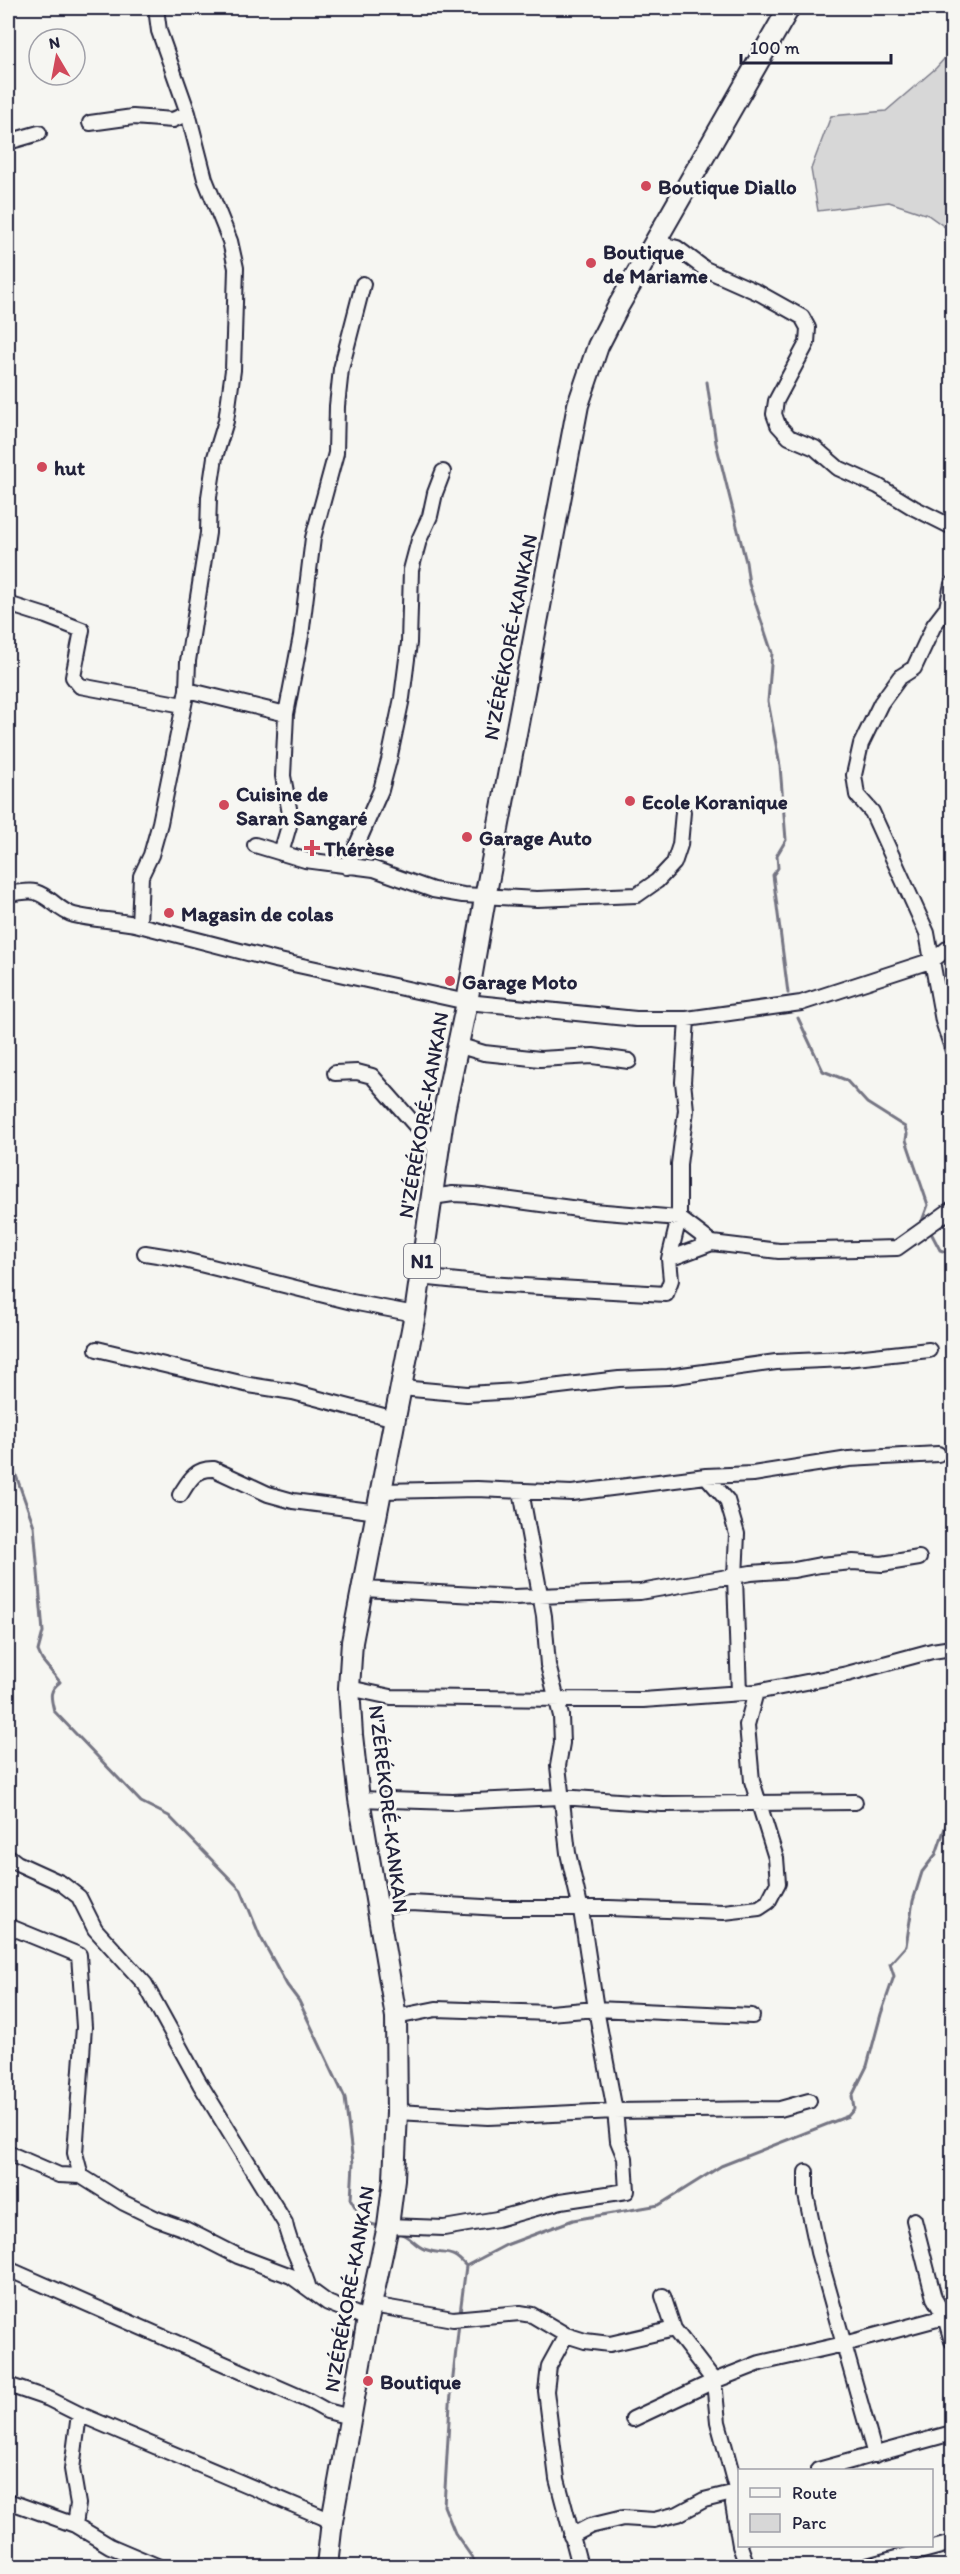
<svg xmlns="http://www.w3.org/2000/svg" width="960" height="2574" viewBox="0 0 960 2574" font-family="Itim,sans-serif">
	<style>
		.green { fill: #d7d7d7; stroke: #7c7c89; stroke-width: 1.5 }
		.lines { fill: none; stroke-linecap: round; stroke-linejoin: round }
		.stream { stroke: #757583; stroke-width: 3 }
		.minor-casing { stroke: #22223b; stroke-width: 18 }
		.highway-casing { stroke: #22223b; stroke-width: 24 }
		.minor { stroke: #f6f6f2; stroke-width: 14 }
		.highway { stroke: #f6f6f2; stroke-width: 20 }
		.poi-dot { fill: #d1495b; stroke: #f6f6f2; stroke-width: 2 }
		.labels { text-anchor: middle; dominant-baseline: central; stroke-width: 6; stroke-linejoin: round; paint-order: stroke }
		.shield { fill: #f6f6f2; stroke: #626272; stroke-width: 1.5 }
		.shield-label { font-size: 20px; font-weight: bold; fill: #22223b }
		.poi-label { font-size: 21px; font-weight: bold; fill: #22223b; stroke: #f6f6f2; text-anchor: start }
		.street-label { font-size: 21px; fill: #22223b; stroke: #f6f6f2 }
	</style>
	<rect width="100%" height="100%" fill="#f6f6f2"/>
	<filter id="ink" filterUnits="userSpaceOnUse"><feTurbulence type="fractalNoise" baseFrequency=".0167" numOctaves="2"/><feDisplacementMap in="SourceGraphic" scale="12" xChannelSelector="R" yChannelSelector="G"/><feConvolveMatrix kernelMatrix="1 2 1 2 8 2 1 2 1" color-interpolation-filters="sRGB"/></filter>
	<g filter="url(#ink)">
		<!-- green -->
		<path class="green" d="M952,50V232L928,215L889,202L818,211L811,169L831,116L886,111L936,68Z"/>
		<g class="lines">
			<!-- stream -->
			<path class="stream" d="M707,382L716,443L746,562L749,584L772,653L768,701L780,766L786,840L777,855L778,868L773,875L788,993
				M798,1018L823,1071L846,1080L867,1103L905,1127L907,1134L906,1140L928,1205L922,1221L925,1224
				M929,1229L940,1250L952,1254
				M8,1453L34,1526L43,1632L38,1651L42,1660L60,1682C48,1691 51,1698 54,1711L141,1802L169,1816L241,1890L260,1936L287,1985L299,2001L345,2098L353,2163L351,2200L364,2222L382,2227
				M397,2232C411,2236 414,2245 424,2249C445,2257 449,2247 466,2266L460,2313
				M466,2266L506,2245L573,2220L659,2205L721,2166L848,2116L854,2109L852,2096L867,2066L881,2014L894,1976L890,1964L906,1946L913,1901L922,1872L936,1854L948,1819L952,1814
				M459,2323L450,2404L444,2506L455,2533L478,2566"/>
			<!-- minor casing -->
			<g class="minor-casing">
				<path id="minor" d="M156,8L159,31L188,113L205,179L230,241L236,268L233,370L226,421L215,457L209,497L208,533L188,661L187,690L160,823L151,855L141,876L139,925L275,960L467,1002L636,1019H687L801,1003L933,960L952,945
					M90,123L133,117L173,120L188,113
					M8,142L39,133
					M654,242L677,248L705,269L759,293L802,317L808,328L807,343L776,401L774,414L778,425L789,437L815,448L838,468L878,486L914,508L952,527
					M952,584L947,608L934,625L914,668L900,677L881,703L861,744L854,775L857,795L872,812L927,933L943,1021L952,1048
					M8,604L46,616L82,630L73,677L80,686L183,705
					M187,690L286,714
					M255,845L305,860L374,869L433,890L463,895L537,899L637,895L657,881L674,863L680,845L683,812
					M281,853L291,819L283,776L286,714L301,636L313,538L336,453L337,406L341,369L363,284
					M347,867L381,790L389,760L402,698L409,643L411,570L419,540L430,516L435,493L443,472
					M8,893C16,894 27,890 35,892C52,897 58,911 74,915C94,920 118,920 139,925
					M457,1045L484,1053L540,1059L593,1056L629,1061
					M335,1073L357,1072L372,1076L438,1151
					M432,1197L453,1194L474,1195L593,1211L679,1218L712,1243L779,1251L897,1248L952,1209
					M145,1253L176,1258L352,1302L415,1314
					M669,1259L712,1243
					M420,1277L487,1284L666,1294L671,1280L669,1259L679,1218V1164L686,1110L683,1082L687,1019
					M97,1349L249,1385L293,1392L395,1419
					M401,1388L467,1394L517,1391L619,1379L668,1377L776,1362L846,1359L929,1350
					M706,1476L727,1500L737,1534L735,1577L739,1693
					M382,1491L477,1489L572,1493L706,1476L753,1474L849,1459L938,1454
					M180,1495C189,1481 195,1468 214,1469L268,1494L293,1501L378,1512
					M363,1589L514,1597L640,1592L751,1573L794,1570L820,1565L853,1562L882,1564L919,1558
					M349,1688L391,1697L643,1700L756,1692L847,1674L932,1651L952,1648
					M359,1799L453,1802L560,1797L662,1804L855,1802
					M8,1856L17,1863L61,1883L79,1897L95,1929L145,1984L200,2084L285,2223C289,2246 303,2266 309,2289
					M376,1907L411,1903L501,1908H609L724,1912L759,1908L768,1902L778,1883L776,1858L752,1781L747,1725L756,1692
					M8,1926L79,1955L84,2027L75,2153L81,2176
					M396,2017L436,2009L550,2013L596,2009L752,2016
					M397,2112L488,2117L615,2111L780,2109L809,2101
					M8,2153L59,2175L81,2176L124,2203L157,2219L185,2229L238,2256L291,2276L328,2303L368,2319
					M806,2172V2195L818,2252L875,2455
					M914,2220L934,2298L945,2317L952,2341
					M388,2226L444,2228L497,2219L561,2201L627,2191L625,2158L618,2141L615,2111L596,2009L581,1910L568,1853L558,1766L562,1743L561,1716L548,1665L544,1616L521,1491
					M8,2269L309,2401L327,2411L350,2417
					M663,2296L674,2329L714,2381L718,2422L737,2492L733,2504L740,2545
					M372,2305L453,2319L520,2313L532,2315L566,2335L585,2341L610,2344L674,2329
					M566,2335L549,2366L546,2391L557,2479L580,2566
					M8,2385L49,2399L79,2414L332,2521
					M633,2419L714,2381L760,2363L844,2344L952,2315
					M818,2470L952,2433
					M8,2501L75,2525L110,2546L157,2566
					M75,2525L78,2504L72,2469L79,2414
					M571,2536L590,2526L623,2518L654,2520L678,2514L704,2500L740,2491
					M740,2546L747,2566
					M867,2566L952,2543"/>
			</g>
			<!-- highway casing -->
			<g class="highway-casing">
				<path id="highway" d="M327,2566L332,2521L368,2319L388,2226L394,2179L397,2112L396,2017L359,1799L352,1735L349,1688L352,1642L415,1314L444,1111L467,1002L485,898L578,405L598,346L619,305L789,8"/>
			</g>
			<!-- minor -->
			<use href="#minor" class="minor"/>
			<!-- highway -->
			<use href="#highway" class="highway"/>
		</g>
	</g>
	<!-- markers -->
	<g class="poi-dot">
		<circle cx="646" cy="186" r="6"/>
		<circle cx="591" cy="263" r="6"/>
		<circle cx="42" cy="467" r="6"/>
		<circle cx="630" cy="801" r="6"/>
		<circle cx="224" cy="805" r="6"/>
		<circle cx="467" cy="837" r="6"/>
		<path d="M309 839h6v6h6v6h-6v6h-6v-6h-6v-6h6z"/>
		<circle cx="169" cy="913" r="6"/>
		<circle cx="450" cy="981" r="6"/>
		<circle cx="368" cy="2381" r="6"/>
	</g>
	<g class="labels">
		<!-- shield labels -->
		<rect class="shield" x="404" y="1244" width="36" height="34" rx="4.5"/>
		<g class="shield-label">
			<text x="422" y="1261">N1</text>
		</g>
		<!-- poi labels -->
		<g class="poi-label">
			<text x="658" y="186">Boutique Diallo</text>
			<text x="603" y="251">Boutique<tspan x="603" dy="24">de Mariame</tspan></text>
			<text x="54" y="467">hut</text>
			<text x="236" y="793">Cuisine de<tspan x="236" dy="24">Saran Sangaré</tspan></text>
			<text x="642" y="801">Ecole Koranique</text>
			<text x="479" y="837">Garage Auto</text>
			<text x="324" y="848">Thérèse</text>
			<text x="181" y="913">Magasin de colas</text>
			<text x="462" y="981">Garage Moto</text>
			<text x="380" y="2381">Boutique</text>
		</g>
		<!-- street labels -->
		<g class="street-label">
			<text transform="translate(510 637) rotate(-79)">N'ZÉRÉKORÉ-KANKAN</text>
			<text transform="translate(423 1115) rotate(-80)">N'ZÉRÉKORÉ-KANKAN</text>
			<text transform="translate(389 1809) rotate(83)">N'ZÉRÉKORÉ-KANKAN</text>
			<text transform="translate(349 2289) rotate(-80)">N'ZÉRÉKORÉ-KANKAN</text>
		</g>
	</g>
	<!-- margin -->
	<rect width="960" height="2574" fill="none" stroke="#f6f6f2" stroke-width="30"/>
	<rect x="15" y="15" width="930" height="2544" fill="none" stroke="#22223b" stroke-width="2" filter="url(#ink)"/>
	<!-- legend -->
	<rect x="738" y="2469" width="195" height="78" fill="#f6f6f2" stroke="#a1a1a9" stroke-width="1.5"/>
	<rect x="750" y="2488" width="30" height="9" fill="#f6f6f2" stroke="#a1a1a9" stroke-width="1.5"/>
	<text x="792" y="2499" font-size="18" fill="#22223b">Route</text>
	<rect x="750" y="2514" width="30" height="18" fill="#d7d7d7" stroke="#a1a1a9" stroke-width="1.5"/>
	<text x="792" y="2529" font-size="18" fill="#22223b">Parc</text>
	<!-- north arrow -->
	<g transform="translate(57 57) rotate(350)"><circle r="28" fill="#f6f6f2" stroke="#a1a1a9" stroke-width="1.5"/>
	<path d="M0-4.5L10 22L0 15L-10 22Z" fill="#d1495b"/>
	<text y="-9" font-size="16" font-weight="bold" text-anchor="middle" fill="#22223b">N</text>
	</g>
	<!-- scale -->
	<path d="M741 54v9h150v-9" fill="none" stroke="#22223b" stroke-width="3"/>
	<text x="750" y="54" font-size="18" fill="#22223b" stroke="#f6f6f2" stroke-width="4.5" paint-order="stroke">100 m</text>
</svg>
